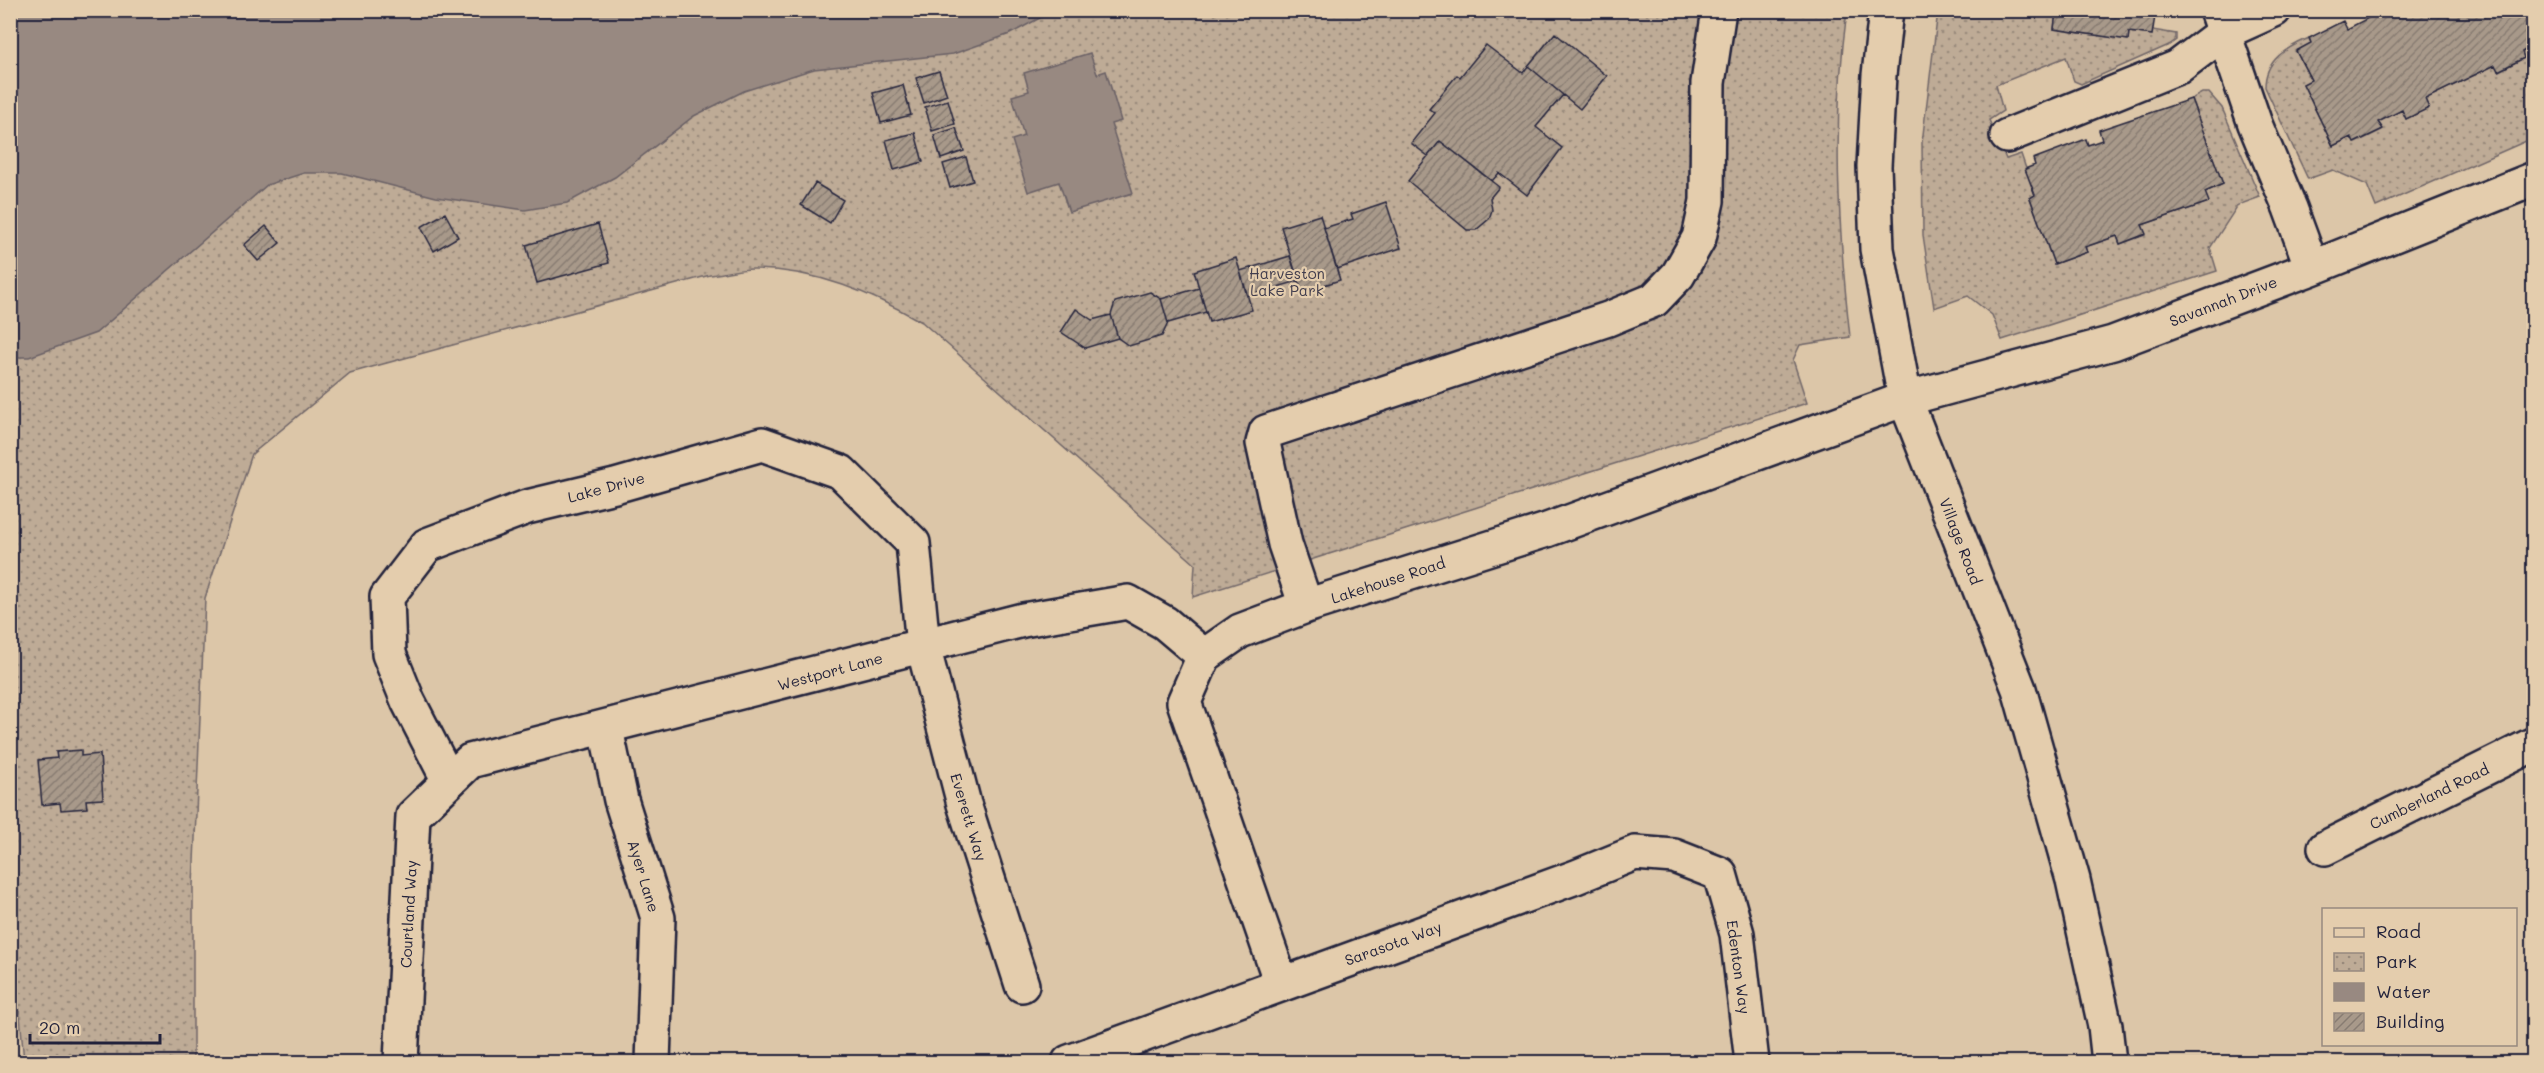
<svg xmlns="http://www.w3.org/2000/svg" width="2544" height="1073" viewBox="0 0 2544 1073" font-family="Mali,sans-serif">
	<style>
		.park { fill: url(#park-dots); stroke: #706668; stroke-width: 1.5 }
		.water { fill: #988981; stroke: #696065; stroke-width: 1.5 }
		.building { fill: url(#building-hatch); stroke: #22223b; stroke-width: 1.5 }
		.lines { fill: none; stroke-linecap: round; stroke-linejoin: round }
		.minor-casing { stroke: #22223b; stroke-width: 38 }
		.minor { stroke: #e4cdad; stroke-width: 33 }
		.labels { text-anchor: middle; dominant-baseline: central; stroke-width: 4.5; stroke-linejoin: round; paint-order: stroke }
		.park-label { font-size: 15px; fill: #413d4d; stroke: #e4cdad }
		.street-label { font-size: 15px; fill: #22223b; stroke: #e4cdad }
	</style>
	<defs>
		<pattern id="park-dots" width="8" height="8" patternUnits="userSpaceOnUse" patternTransform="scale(1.5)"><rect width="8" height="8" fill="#beab96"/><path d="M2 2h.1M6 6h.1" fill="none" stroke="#9a8b7c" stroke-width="1.8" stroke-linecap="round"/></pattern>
		<pattern id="building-hatch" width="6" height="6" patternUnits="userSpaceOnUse" patternTransform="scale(1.5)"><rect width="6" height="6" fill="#a8998a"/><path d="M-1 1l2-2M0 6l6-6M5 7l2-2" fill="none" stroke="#887c72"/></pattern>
	</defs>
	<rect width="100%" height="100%" fill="#dcc6a8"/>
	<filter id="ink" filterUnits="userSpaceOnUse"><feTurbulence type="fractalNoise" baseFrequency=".0167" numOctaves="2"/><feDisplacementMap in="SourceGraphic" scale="12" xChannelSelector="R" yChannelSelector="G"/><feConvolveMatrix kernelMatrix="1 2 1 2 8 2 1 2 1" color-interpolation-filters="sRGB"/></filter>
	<g filter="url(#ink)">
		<!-- park -->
		<path class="park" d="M11,11H1847C1832,119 1838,228 1850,337L1800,345L1793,360L1807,403L1193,597L1195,564L922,322C871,293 817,270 756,269C742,268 725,273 710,275L350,373L252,454L205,598L193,886V1062H24L20,1015L11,972Z
			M1938,11H2045L2056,12L2054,29L2128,40L2129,32L2152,35L2153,30L2176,34V40L2169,45L2081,84L2074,81L2066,57L1996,85L2003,111L1989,120L2006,159L2021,154L2035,195L2030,198L2054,264L2087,252L2085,247L2117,236L2120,244L2145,235L2142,225L2208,202L2205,192L2223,184L2191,99L2202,93H2209L2222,108L2260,197L2238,205L2210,248L2217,271L2002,340L1992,315L1968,296L1934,308L1923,235L1922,143Z
			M2309,38L2311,43L2296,51L2311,80L2303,84L2333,146L2351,137L2355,143L2382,130L2378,122L2402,110L2406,119L2428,108L2425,99L2495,65L2499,71L2524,58L2522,52L2533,46V138L2376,207L2367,185L2333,170L2308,179L2265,87C2265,60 2286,48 2309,38Z"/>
		<!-- water -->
		<path class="water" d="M11,10H1053V11L1010,34L953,54L814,69L744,91L694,116L615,177L567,203L525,210L436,197L342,173H304L267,185L96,333L29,357H11Z
			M1090,53L1097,74L1106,71L1121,121L1111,124L1133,193L1069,212L1059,182L1028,192L1012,140L1024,136L1012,96L1029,91L1024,73Z"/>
		<!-- building -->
		<path class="building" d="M2156,10L2152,35L2129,32L2128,40L2054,29L2056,12L2045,11Z
			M2374,10H2534V46L2522,52L2524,58L2498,71L2495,65L2425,99L2429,108L2406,119L2402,110L2378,122L2383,129L2354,143L2351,137L2333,146L2303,84L2311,80L2296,51L2311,43L2309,38L2343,21L2347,29L2376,14Z
			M1555,33L1607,76L1580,109L1528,66Z
			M1486,45L1523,73L1528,66L1563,95L1536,127L1562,148L1527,195L1499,173L1492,181L1440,141L1428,156L1411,143L1435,113L1429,109L1457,75L1460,77Z
			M939,71L947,95L924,103L916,78Z
			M903,85L911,115L881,123L873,93Z
			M2191,99L2223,184L2205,192L2209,202L2142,225L2146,234L2120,244L2117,236L2085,247L2087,252L2054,264L2030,198L2035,195L2025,169L2035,165L2033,159L2086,139L2088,145L2102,140L2099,130Z
			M948,100L955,124L932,131L925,107Z
			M956,128L964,151L941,159L934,135Z
			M915,133L923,162L894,170L886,140Z
			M1440,141L1499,187L1490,198L1492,210L1489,219L1476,230H1467L1408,181Z
			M966,157L973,181L950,188L943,164Z
			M815,183L843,200L830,223L801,205Z
			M1386,202L1401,248L1337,269L1324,228L1353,219L1351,214Z
			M445,213L458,237L434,251L421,227Z
			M1320,215L1340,280L1302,292L1281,227Z
			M598,224L609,263L537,283L526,245Z
			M266,226L280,243L258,261L244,245Z
			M1290,256L1298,281L1247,296L1240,271Z
			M1236,258L1252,310L1209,322L1194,271Z
			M1199,288L1206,312L1168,323L1161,299Z
			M1150,292L1161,299L1168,323L1162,336L1129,346L1118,338L1111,315L1115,302Z
			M1076,309L1092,320L1111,315L1118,338L1085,348L1061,332Z
			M81,750V756L100,754L103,799L86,800L87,808L61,810L60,803L42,805L38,760L57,758L56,752Z"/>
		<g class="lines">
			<!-- minor casing -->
			<g class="minor-casing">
				<path id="minor" d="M1886,10L1879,75L1874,166L1877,249L1905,399L2019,689L2073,880L2105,1026L2109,1062
					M2216,10L2255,124L2290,208L2312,268
					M2007,136L2178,67L2223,33L2274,10
					M1306,606L1285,544L1263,443L1266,432L1608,319L1654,300L1678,275L1699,238L1707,201L1708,83L1719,10
					M606,729L621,800L658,918L653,1062
					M449,781L408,701L389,654L387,597L427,545L527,507L615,486L762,444L841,472L913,543L923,646L964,804L1022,985
					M2325,848L2534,744
					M1281,983L1184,702L1204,656L1240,631L1306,606L1547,530L1905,399L2113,343L2312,268L2534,179
					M401,1062L413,816L470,761L1023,620L1128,602L1165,623L1204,656
					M1069,1062L1576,877L1635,853L1674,856L1720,874L1737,934L1752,1062"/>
			</g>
			<!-- minor -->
			<use href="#minor" class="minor"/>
		</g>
	</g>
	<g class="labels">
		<!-- park labels -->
		<g class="park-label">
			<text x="1287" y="273">Harveston<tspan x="1287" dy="17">Lake Park</tspan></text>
		</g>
		<!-- street labels -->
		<g class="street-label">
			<text transform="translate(2223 301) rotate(-21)">Savannah Drive</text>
			<text transform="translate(606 487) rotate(-15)">Lake Drive</text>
			<text transform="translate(1961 541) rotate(69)">Village Road</text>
			<text transform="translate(1388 580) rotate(-18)">Lakehouse Road</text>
			<text transform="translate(830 671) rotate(-15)">Westport Lane</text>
			<text transform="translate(2429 796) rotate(-26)">Cumberland Road</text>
			<text transform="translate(969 817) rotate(73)">Everett Way</text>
			<text transform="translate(644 876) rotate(73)">Ayer Lane</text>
			<text transform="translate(408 914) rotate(-87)">Courtland Way</text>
			<text transform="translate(1393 943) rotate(-20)">Sarasota Way</text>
			<text transform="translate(1739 967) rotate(82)">Edenton Way</text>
		</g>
	</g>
	<!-- margin -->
	<rect width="2544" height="1073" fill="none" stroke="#e4cdad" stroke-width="36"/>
	<rect x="18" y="18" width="2508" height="1037" fill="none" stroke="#22223b" stroke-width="2" filter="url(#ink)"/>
	<!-- legend -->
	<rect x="2322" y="908" width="195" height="138" fill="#e4cdad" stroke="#96897f" stroke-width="1.5"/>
	<rect x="2334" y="928" width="30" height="9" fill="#e4cdad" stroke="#96897f" stroke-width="1.5"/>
	<text x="2376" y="938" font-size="18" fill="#22223b">Road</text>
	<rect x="2334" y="953" width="30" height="18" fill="url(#park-dots)" stroke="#96897f" stroke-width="1.5"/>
	<text x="2376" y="968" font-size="18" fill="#22223b">Park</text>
	<rect x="2334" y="983" width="30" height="18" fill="#988981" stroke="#96897f" stroke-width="1.5"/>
	<text x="2376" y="998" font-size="18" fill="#22223b">Water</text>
	<rect x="2334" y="1013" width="30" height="18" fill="url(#building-hatch)" stroke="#96897f" stroke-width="1.5"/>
	<text x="2376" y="1028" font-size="18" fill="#22223b">Building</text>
	<!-- scale -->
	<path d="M30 1034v9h130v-9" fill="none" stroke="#22223b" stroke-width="3"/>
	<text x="39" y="1034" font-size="18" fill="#22223b" stroke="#e4cdad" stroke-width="4.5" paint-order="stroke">20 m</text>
</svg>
